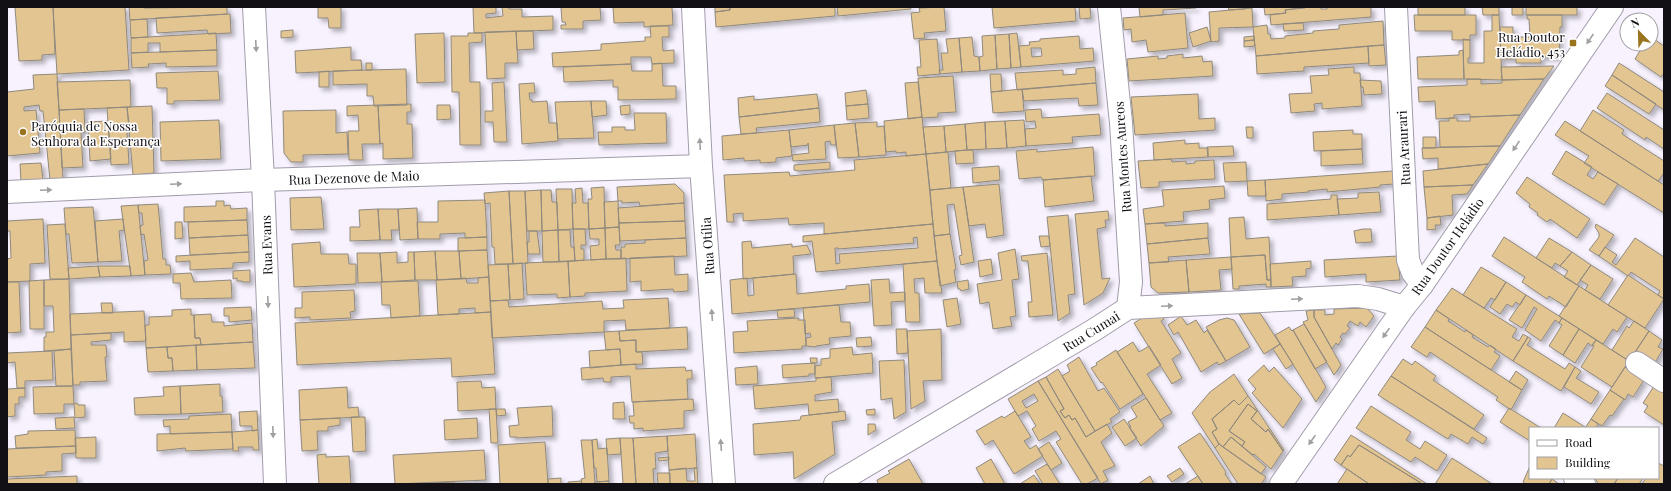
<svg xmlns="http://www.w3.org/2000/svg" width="1671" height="491" viewBox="0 0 1671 491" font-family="'Playfair Display',serif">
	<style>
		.building { fill: #e3c591; stroke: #90897d; fill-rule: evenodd; filter: url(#shadow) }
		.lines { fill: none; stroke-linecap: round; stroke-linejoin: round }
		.street-casing { stroke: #a19ca9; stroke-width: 24 }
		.secondary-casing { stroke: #a19ca9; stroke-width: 24 }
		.street { stroke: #fff; stroke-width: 22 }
		.secondary { stroke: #fff; stroke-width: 22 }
		.oneway { fill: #a09fa1 }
		.poi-dot { fill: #9a731f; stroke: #fff; stroke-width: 1.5 }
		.labels { text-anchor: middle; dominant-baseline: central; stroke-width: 3; stroke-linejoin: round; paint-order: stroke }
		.poi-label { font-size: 13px; fill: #121015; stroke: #fff; text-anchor: end }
		.street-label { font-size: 13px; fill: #121015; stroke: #fff }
	</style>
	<defs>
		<filter id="shadow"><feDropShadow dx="3.5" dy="3.5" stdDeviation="2" flood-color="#0004"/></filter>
	</defs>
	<rect width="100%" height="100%" fill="#f7f2fe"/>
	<!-- building -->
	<path class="building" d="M15,7H53L55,54L42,55V60L19,61Z
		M53,7H125L129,70L57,74Z
		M129,7H144V8L227,7V14L130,20Z
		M318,7H341V28H329L328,18H318Z
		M473,7H496V13L486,14V18L503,16L502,7H509V9H522V17L553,16V30L474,33Z
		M561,7H600L601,20L583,21V29H561V25H566L565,22H562Z
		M613,7H672L673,25L644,27V22L614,23Z
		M715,7H730V10L715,12Z
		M730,7H835V16L716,27L715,12L730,10Z
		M837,7H910L911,9L838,16Z
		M944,7L946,31L924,33L925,38L914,39L911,13L920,12L919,8Z
		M992,7H1075L1076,21L994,28Z
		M1079,7H1090L1091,18L1080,19Z
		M1139,7H1196V8L1163,10V15L1140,17Z
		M1228,7H1245V9L1229,10Z
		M1264,7H1305V8L1285,10L1286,13L1265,15Z
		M1305,7H1320L1321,9H1327V7H1371V17L1271,25L1270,15L1286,13L1285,10Z
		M1418,7H1465V15H1418Z
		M1482,7H1499V15H1483Z
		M1512,7H1523V15H1512Z
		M1526,7H1577V15H1526Z
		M1252,8L1253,27L1219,28V41L1211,42L1209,12Z
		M1185,13L1188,48L1148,52L1146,40L1132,42L1131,29L1124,30L1123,18Z
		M230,14L231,33L208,34L207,30L157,33L156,18Z
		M1414,15H1476V35H1470V40H1452V31H1415Z
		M1492,15H1499L1502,80L1464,79L1463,39L1470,40V58H1468V63H1484V31H1492Z
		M1527,15H1562V27H1560L1559,57H1541V63H1516V59H1501L1500,27H1513V37H1530L1529,19H1527Z
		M147,19L148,37L131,38L130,20Z
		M1383,21L1384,45L1256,56L1253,27L1267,25L1268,34H1270L1271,39L1285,38V36L1313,33V31L1339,29V25Z
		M1303,23L1304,30L1284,31L1283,24Z
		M650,26H669V37H662L663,51L674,50V63L652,64L651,57H631V64L553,67L552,53L601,50V44L645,41V37H651Z
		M1207,27L1211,41L1193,47L1189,33Z
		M293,30V37L281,38V31Z
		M516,31L518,63H505V78L487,79L485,32Z
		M516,31H533L534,49L517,50Z
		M216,33L217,50L160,52V43H148V52L131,53V38Z
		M444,33L445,82L417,83L415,34Z
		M468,33H482V42L469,43L470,82H480L481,145H460L459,92H452L451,36H468Z
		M1017,33L1021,67L1011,68L1009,34Z
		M1009,34L1011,68L997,69L995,35Z
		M995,35L997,69L980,71L979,57L983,56L982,36Z
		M1079,36L1080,49L1093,48L1094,61L1021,67L1019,46L1030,45L1029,42L1040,41V39ZM1031,48H1041L1042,56L1032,57Z
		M1254,36V40L1244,41V37Z
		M972,37L974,56L979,57L980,71L962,72L959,38Z
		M1651,37L1664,46V73L1661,77L1635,59L1644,44H1651Z
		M959,38L962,72L940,74L939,70H943L941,53H948L946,39Z
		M937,39L940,74L918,76L917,67H921L919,40Z
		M1254,40L1255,46L1244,47V41Z
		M1384,45L1386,65L1369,66L1368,46Z
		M1368,46L1369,63L1304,67V71L1257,74L1256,56Z
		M351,47V60H361L362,70L296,73L295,51Z
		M217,50V66L166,67V63L148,64L149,67L132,68L131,53Z
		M1463,50L1464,79H1418L1417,57L1459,55V51Z
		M1183,54V58L1202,56L1203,62L1212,61L1213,76L1129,81L1127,59L1158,56V59L1167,58V56Z
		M366,63H372V70H366Z
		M662,63L663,86H676V99L618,100V87H613V80L564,82L563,67L631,64L632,71H652V64Z
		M1619,63L1664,92V110L1612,75Z
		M1554,66L1544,79L1502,80L1501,67Z
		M1095,67L1096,83L1017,90L1015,73L1063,70V75L1076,74V69Z
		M1354,67V73H1360L1362,106L1322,109V103L1314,104L1315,111L1291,113L1289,94L1312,93L1310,76L1329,75L1328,69Z
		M406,69L407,105L374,106L373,96H367V84L333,85V71Z
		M218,71L220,100L174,101V104H167V88H157L156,73Z
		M329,71V87H319V72Z
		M57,74L63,179L50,180L43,111H40L39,105L24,107V111L36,110L40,153L7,156V92L34,89L33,75Z
		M990,74H1001L1002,91L991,92Z
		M1612,75L1656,104L1649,114L1605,86Z
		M953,76L956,112L938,113V117L922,118L918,78Z
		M1467,79H1481V84L1502,83V80L1544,79L1520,115L1470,117V114L1454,115V118L1436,119L1435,101L1419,102L1418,87L1467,85Z
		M130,80L131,107L59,110L57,82Z
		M1360,80L1381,81L1382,94L1364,95L1363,87H1361Z
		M504,82L507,142H494L493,122H485V111H493L492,83Z
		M918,82L922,117L908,119L905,83Z
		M534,83L535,93H529L530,100H532V102L547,101L549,123H557L558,141L522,144L519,84Z
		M1096,83L1098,105L1079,106L1078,98L1024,101L1022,89Z
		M1022,89L1024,111L993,113L991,92Z
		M866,90L868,104L846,106L845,93Z
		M1607,93L1664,130V149L1646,137L1645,140L1597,108Z
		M817,94L819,108L739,117L738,98L754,96V100Z
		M1198,94L1199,119L1215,118V130L1135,135L1131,97Z
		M591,101L594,138L558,139L555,102Z
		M591,101H606L607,115L592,117Z
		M411,104V112H407V124H412L413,158L383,159V143L380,144L378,105Z
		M868,104L869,118L847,120L846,106Z
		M378,105L380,144H362L363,160H349L348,131H359L358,115L347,116V106Z
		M437,105H450L451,119L437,120Z
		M630,105V114L621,115L620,106Z
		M152,106L154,173L133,175L127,107Z
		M127,107L130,132H127L129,164L111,165L107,108Z
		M819,108L820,122L756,128L757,133L741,134L739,117Z
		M84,109L85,132L81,133L83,167L62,168L59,110Z
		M1041,109L1042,118L1099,114L1101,135L1072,137L1073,143L1026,146L1025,129L1036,128L1035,121L1026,122L1025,110Z
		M336,110V133L347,132L348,154L303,155V162H291L284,153L283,111Z
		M1593,110L1624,130L1622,134L1664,161V173L1658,181L1580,131Z
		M634,113H666L667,143L599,145L598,132H612V127H625V130H635Z
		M1520,115L1500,146L1440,147L1439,121H1449V118H1457V121H1470V117Z
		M922,117L926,154L906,156V152L896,153V151L886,152L884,121Z
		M219,120L221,159L161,161L160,122Z
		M1024,120L1026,146L1007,148L1005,121Z
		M108,121L111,159L90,161L88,122Z
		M1005,121L1007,148L986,149L985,122Z
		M1565,121L1664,185V213L1584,163L1589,156L1555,135Z
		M877,122V127L884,126L886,155L859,157L855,123Z
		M985,122L986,149L967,150L965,124Z
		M855,123L859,157L838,158L834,125Z
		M965,124L967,150L946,152L944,126Z
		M834,125L836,145H831L830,141L825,142L826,159L793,161L792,155L809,153L808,143V145L791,147L789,130Z
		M944,126L946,152L926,154L923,127Z
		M1246,127H1253V138H1247Z
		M789,130L792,156L776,158V162L760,163V160L744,161V158L723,160L722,136Z
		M1353,130V134H1362V149L1314,151L1313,132Z
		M1423,137H1436V148H1423Z
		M1185,140V144L1199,143V148H1208V157L1154,160L1153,143Z
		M1233,146L1234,156L1208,157L1207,147Z
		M1500,146L1488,164L1438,169V158L1423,159L1422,148Z
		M1093,147L1095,176L1043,180L1041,177L1019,179L1016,151L1037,149V152Z
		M1362,149L1363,164L1321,166V151Z
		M967,150H973L974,163L956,164L955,151Z
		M1566,151L1592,167L1587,175L1593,179L1598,172L1618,184L1604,205L1552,174Z
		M948,152L951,188L930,190L926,154Z
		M926,154L933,224L824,234V223L789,225L788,218L743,221V213L733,214L734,222H727L724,175L789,172L790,176L855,170L854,160Z
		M1171,159L1172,162L1186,161V164L1195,163V161L1214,160L1215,179L1159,182V187L1141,188L1138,161Z
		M830,162V169L798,171L794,170V165Z
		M1246,162L1247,181L1225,182L1223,163Z
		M41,163L43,180L21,181L20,164Z
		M1488,164L1473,185L1424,187L1423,171Z
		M999,166L1000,180L973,183L972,168Z
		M1393,171L1394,184L1380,185V187L1327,192V189L1308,191L1309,192L1282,194V199L1266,201L1265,180Z
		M1091,176L1094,201L1045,207L1043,180Z
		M1527,177L1590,219L1577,238L1550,219L1547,222L1537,215L1538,213L1529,207L1530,204L1516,193Z
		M1265,180L1266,196H1248L1247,181Z
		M675,184L684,193V203L640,206L639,202L622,203V201H618L617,187Z
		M999,184L1004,235L987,238L985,224L969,226L963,187Z
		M1473,185L1467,194L1452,195L1453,215L1427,218L1424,187Z
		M1224,186L1225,198L1209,200L1210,209L1183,212L1184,221L1145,224L1143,209L1164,206L1162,190Z
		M604,187L605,228L589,229L588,199H592L591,188Z
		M963,187L974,262L961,265L959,256L962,255L954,204L947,205L950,234L934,236L930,190Z
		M582,188L583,203H588L589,229H573L572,203H576L575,189Z
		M556,189H572L573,229L558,230Z
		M541,190L542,231H527L525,191Z
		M541,190H551L552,202H557L558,230L542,231Z
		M509,191H525L528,263L513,264Z
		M509,191L513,264H495L494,247H492L490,203L485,204L484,193Z
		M1379,192L1381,212L1339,215L1337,199L1358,198V193Z
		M1331,195H1337L1339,215L1267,220V204L1331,199Z
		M321,197L324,229L291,230L290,198Z
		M485,200L487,237L465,238V233L440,234V239H418L417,222H438V201Z
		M216,201H224V206L230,205L231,209L247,208V220L184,222V207L216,206Z
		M618,201L619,227L605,228L604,202Z
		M684,203L685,221L619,223L618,208Z
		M158,204L163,259H166V265H170L171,274L145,275L144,261L148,260L144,234L141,235L140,226L143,225L142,213H139L138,205Z
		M138,205L145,275L131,276L121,206Z
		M93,207L98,262L72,263L69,234H66L64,208Z
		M417,208L418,239L400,240L398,209Z
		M378,209H398L399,230H391L392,240H380Z
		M378,209L380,240L350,241V227H360L359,210Z
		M1108,211L1109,220H1105L1106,227L1097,229L1102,279L1110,278L1103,293L1084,305L1075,214Z
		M1068,215L1075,294L1068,295L1070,313L1058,321L1047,217Z
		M1440,216L1441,225H1435L1436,229L1427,230V218Z
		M1244,217L1246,239L1269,237L1271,280H1267L1265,255L1231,257L1229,218Z
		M43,219L45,263L30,264V281L7,282V259L11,258L10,231H7V221Z
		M123,219L124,230L119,231L122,261L98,262L95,221Z
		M247,220L248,235L189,238L188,222Z
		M685,221L686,238L620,241L619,223Z
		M175,222H182L183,238L175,239Z
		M1165,223V226L1208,223V238L1147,244L1145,224Z
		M65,224L69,279H50L47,225Z
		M933,224L937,261L816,272L812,241L803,242V236ZM917,237L918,248L839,254L840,263L836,264L835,248H838V249L914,243L913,238Z
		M1596,224L1614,235L1599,256L1589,250L1599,237V233L1595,227Z
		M619,227L620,245H615L616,250H621V259H606L605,228Z
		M605,228L606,259L591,260L590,246L599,245V239H590L589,229Z
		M573,229H585L586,245H581V249H584V260L575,261Z
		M1363,229H1371L1372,242L1356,243L1354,231Z
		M558,230H570L571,247H574L575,261L559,262Z
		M558,230L559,262H543L542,231Z
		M529,231H537L540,254H528L527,242H529Z
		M950,234L956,269L954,270L956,282L940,286L934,236Z
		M248,235L249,252L190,255L189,238Z
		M1039,236H1049L1050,246L1041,247Z
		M487,237V250L458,251V238Z
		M1504,237L1579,286L1566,307L1549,296L1547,299L1522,282L1525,277L1492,256Z
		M686,238L687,256L621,259V247H625V244L645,243V240Z
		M1208,238L1210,254L1168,257L1169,262L1149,263L1147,244Z
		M1549,238L1572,252L1560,266L1555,263L1552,268L1536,258Z
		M1635,238L1664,257V299L1658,295L1660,291L1631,272L1628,276L1599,256L1605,247L1617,255L1612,262L1616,265Z
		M751,241L752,248L792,244V247L807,245L811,254L793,256L794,274L743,279L742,242Z
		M320,242L321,254H348L349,264H356V284L294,287L292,244Z
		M1015,249L1019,279L1012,280L1016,316L1010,317L1012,326L993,329L989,302L980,304L977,284L1002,280L998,253Z
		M487,250L489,277L461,279L459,251Z
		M435,251H459L461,279L437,280Z
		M435,251L437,280H415L414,252Z
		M249,252V262L233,263V268L190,270V261L176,262V256Z
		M397,252V263L408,262V252H414L415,280L382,282L380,253Z
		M1572,252L1591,265L1577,285L1564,277L1568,271L1560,266Z
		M357,253H380L382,282L358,283Z
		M1047,253L1053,315L1029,317L1028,302H1032L1028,261H1022L1021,256Z
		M1265,255L1267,280H1271V287H1266V284L1239,286V289H1233L1231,257Z
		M674,256L675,275L688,274V291L674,292L673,289L641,291V281L630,282V258Z
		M1398,256L1400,280L1366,282V274L1325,277L1324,260Z
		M1231,257L1232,269L1219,270L1221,290L1189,292L1186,260Z
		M626,258L627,291L585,293V296L570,297L568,261Z
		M991,259L993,274L980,277L978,261Z
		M1186,260L1189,292L1158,293L1151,287L1149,263Z
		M568,261L570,297L557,298V294L527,295L525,263Z
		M937,261L942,293H925L924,278L914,279L915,293H919L920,322H906L903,264Z
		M1311,261V268L1306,269V276L1292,277L1293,286L1271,287L1270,264Z
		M522,263L524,299L510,300L508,264Z
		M508,264L510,300L490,301L488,265Z
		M1591,265L1613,279L1600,299L1585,290L1588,285L1580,280Z
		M98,266L100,277L69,279L68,268Z
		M98,266H130L131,276L100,277Z
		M1481,267L1506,282L1495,300L1491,298L1484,308L1463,295Z
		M250,270V282H243L242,281H237V278L233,279V271Z
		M191,273L194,282L231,280L232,298L181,299L180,283H173V274Z
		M796,274L797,294L846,289V286L869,284L870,302L732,314L730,280L747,278L748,296L754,295L753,278Z
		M1628,275L1664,299L1645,328L1608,305Z
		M489,277L491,312L475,313V308L459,309V314L438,315L436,280L466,278L467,283H478V278Z
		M69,279L71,349L44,351V337H46V332H54L53,306H44V280Z
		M889,279L890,293L905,292V301L891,302L892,325L874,326L871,280Z
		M44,280V329H30L29,281Z
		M968,280L969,289L961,291L960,289H958L957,282Z
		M418,281L420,316L391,318L390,305H382L381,282Z
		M7,282H19L21,332L7,333Z
		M1506,282L1526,295L1520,305L1516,302L1512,307L1507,304L1500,314L1490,307Z
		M1579,286L1627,317L1617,332L1613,329L1603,344L1559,316Z
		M1452,288L1517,329L1512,337L1519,341L1523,334L1528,337L1513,361L1436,310Z
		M354,290L355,311L350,312L351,318L310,320V317L295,318V308H302V292Z
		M1526,295L1562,318L1559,323L1555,320L1541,341L1525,330L1537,309L1534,307L1522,328L1509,320Z
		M668,298L670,328L626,330L625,320L604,321V332L492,338L490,301L508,300L509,307L602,301L603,309L624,308L623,300Z
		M957,298L961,324L947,327L943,300Z
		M101,303H112L113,313H102Z
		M839,305L841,322H850L851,336L829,338L830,344L816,346V347L806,346V338L811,337L810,333L805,334L803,308Z
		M251,307L252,320L229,322V316H224V308Z
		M1367,308L1374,316L1366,327L1360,322L1358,326L1350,321L1347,326L1350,328L1345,334L1343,333L1340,337L1342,339L1338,345L1336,343L1332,349L1314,317V310H1325V315L1334,314V309Z
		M191,309V315H194L195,338H200L201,345L146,348L145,325H149V317L172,316V310Z
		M794,309L795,317L778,318L777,310Z
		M1314,310V317L1341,365L1334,375L1303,322L1308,320L1306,311Z
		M1436,310L1449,319L1448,321L1465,332L1466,330L1473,335L1472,337L1488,347L1490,345L1496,349L1494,352L1500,356L1491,370L1425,327Z
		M144,311L146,341L124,342V332L71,335L70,314Z
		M491,312L495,374L452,377L451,358L297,365L295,323Z
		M1260,313L1280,344L1264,354L1239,314Z
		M211,314L212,322H224V326L252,323L253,342L201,345L200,338H195L194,315Z
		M1162,315L1164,319L1161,321L1181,353L1172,359L1182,378L1172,384L1134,323L1142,318Z
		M1181,316L1187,325L1196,320L1204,333L1207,330L1226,361L1219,365L1217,362L1201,372L1178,332L1174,335L1168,325Z
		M799,318L798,320H805L806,346H802V349L734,353L733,332L748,331L747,321Z
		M1227,318L1234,320L1250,347L1226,361L1206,327L1219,320Z
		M1562,318L1579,329L1563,355L1549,346L1562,325L1559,323Z
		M1634,321L1649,331L1629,361L1612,350L1627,326L1629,328Z
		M1304,324L1327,362L1315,369L1293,330Z
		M687,327L688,349L636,352V340L620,341L619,331Z
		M1289,327L1292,331L1293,330L1326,387L1316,402L1275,335Z
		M1425,327L1522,390L1511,410L1496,400L1498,397L1430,352L1427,357L1411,347Z
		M896,329H907L908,353L897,354Z
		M941,329L942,380L923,381L925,401L911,409L907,331Z
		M1579,329L1596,340L1592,346L1588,343L1575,363L1563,355Z
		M619,331L620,341L636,340V352H642L643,364L621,365L620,349L606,350L604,332Z
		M1649,331L1662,340L1658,347L1663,349L1653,366L1634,354Z
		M111,333V340L91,342V345H106L107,357H105L107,381L80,382V385H73L71,335Z
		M871,337L872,346L857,347L856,338Z
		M1528,337L1531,339L1527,345L1565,369L1569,363L1575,367L1561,391L1513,361Z
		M1596,340L1629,361L1612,387L1581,367L1594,346L1592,345Z
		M253,342L255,368L197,370L196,345Z
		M1133,342L1139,352L1149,346L1161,365L1147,374L1172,413L1160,420L1117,352Z
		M1280,344L1293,364L1286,369L1273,349Z
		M196,345L197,370L173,371L172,358H168L167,347Z
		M167,347L168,358H172L173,371L148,372L146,348Z
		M852,347L853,355L872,353L873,373L815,378V366L821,365V359L830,358V349Z
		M71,349L73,386H56L54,351Z
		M620,349L621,365L590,368L589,351Z
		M1116,350L1143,394L1120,409L1102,382L1101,383L1091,368L1097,365L1096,363Z
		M52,351L53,380L25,381V388H17L15,362L7,363V353Z
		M1079,357L1098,391L1104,388L1120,412L1110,419L1112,422L1095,431L1062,376L1070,371L1067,365Z
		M810,358H817V363H811Z
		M1403,359L1412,365L1415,361L1436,376L1433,380L1484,415L1474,429L1391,376Z
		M904,360L906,412L894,419L892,398L881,400L879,361Z
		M815,363V374H809V376L783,378L782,365Z
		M636,364V369L685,367L686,371L692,370V379H687L688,399L632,402L630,376L611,377V382H604L603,378L582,380L581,368Z
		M1264,365L1269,372L1274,367L1302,399L1283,428L1252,393L1256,389L1248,380Z
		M757,366L758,384L736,385L735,368Z
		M1575,367L1581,371L1576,378L1599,392L1591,404L1564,387Z
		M1625,367L1644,380L1633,397L1628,394L1625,400L1610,390Z
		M1058,369L1095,431L1086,437L1075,418L1072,420L1069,415L1065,418L1060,411L1064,409L1046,377Z
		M1516,371L1528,380L1522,390L1509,382Z
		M1234,374L1248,396L1239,405L1234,400L1212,419L1217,429L1212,432L1219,444L1215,448L1192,413L1210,392Z
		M1391,376L1487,438L1483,444L1472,437L1468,444L1451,434L1448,439L1378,395Z
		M831,377L832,392L815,395V401L838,399L839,412L809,415L808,404L755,409L753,386L816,381V378Z
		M1046,377L1064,409L1060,411L1065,418L1069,415L1072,420L1075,418L1086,437L1107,424L1112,433L1101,442L1115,466L1103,471L1108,480L1101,484L1038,381Z
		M481,381L482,388L495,387L496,409L458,411L457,382Z
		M1038,381L1098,478L1087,484H1082L1056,442L1061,439L1056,431L1039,441L1032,429L1036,426L1027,411L1018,416L1008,399ZM1034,394L1038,401L1026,408L1022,401Z
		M220,384V396H222L223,412L181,414L180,386Z
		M73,386L74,404H64V413L34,414L33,387Z
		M180,386L181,414L135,415L134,398L164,396L163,387Z
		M1654,386L1664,392V425L1644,412L1648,406L1643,403Z
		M347,387L348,408L358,407L359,417L300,420L299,390Z
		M25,388V397H19V404H15V416L7,417V389Z
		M1610,390L1624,399L1612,416L1610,415L1602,426L1591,419Z
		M1248,396L1284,450L1283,451L1268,429L1266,432L1251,419L1257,411L1248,404L1229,431L1245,442L1242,446L1231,437L1223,447L1219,444L1212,432L1217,429L1212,419L1234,400L1239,405Z
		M1146,398L1164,426L1141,446L1129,427H1131L1128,422L1137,417L1131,407Z
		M693,399L694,410L684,411V428L643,431V428L634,429V423H630L629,416H634L633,402Z
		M624,402L625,419H613V403Z
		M77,403L78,405H85V417L75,418L74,404Z
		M1248,404L1257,411L1251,419L1266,432L1268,429L1283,451L1271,469L1254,454L1253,455L1242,446L1245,442L1229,431Z
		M552,406L553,436L517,438V437H510L509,426L519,425L517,408Z
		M1371,406L1411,432L1406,440L1420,449L1425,441L1447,455L1437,471L1415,457L1411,462L1356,428Z
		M1509,408L1541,428H1530V441L1500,422Z
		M489,409H496L498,443H491Z
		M496,409H505L506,415L497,416Z
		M875,409V415H867L866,410Z
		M257,411L258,430L252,431V426H240L239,412Z
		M845,411L846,420L832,422L835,454L794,479L793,452L754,455L753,424L800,420L801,416Z
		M1015,411L1031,437L1024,441L1030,449L1036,445L1043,456L1014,474L993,440L985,445L976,431L1002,416L1004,418Z
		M1563,413L1585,427V428H1554Z
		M231,414L232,432L170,434V426L164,427L163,420L189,419V416Z
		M74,417L75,428L56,429L55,418Z
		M351,417H365L366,451L353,452Z
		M340,418V425L328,427V431H317L318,450L302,451L300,420Z
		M477,418L478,438L445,440L444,420Z
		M1124,419L1137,438L1125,446L1112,427Z
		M1591,419L1598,424L1596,428H1585Z
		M868,424H875L876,430L868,435Z
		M75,430L76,446L16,448L15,436L28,434V431Z
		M258,430L259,450H253V447H238L239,451H233L232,432Z
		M232,432L233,449L186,451L185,448L157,451V434Z
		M1200,433L1226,472L1225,474L1232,484H1203L1178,447Z
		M695,434L697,468L669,470L667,436Z
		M1351,435L1427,484H1420L1421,483L1359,445L1350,457L1348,455L1341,465L1334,460Z
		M667,436L668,451L655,453L656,468L653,469L654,484H636L633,438Z
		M96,437V458H76L75,438Z
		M1231,437L1266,467L1261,474L1223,447Z
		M620,438H633L636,484H623Z
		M620,438L621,454L607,455L606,439Z
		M597,439L598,449L607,448L609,481L597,482L596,468H594L592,440Z
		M581,440H592L595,484H582L581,479L585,478Z
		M545,442L548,484H500L498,445Z
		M1049,442L1062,463L1051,470L1038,449Z
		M1219,444L1266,477L1261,484H1238L1215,448Z
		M1359,445L1421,483L1369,484L1341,465L1348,455L1350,457Z
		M76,446V453L62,454V471L46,472V475L7,477V449Z
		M484,450L486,480L395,484L393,455Z
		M326,454V457L349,456L351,484H319L317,455Z
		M669,457V460L659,461L658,458Z
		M1452,458L1492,484H1435Z
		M909,459L923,484H878L877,480L890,473L888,471Z
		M991,459L1005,484H985L976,468Z
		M1658,463L1664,466V484H1642L1646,478H1658Z
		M1047,464L1051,470L1060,484H1043L1035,471Z
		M1530,466V478H1550L1552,479L1549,484H1526L1523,482Z
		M686,468L687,481H695L694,468H697L698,484H670L669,470Z
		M1180,468L1184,474L1172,482L1167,476Z
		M1347,469L1369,484H1337Z
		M657,473H670V484H658Z
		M1034,475L1040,484H1020Z
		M77,476V484H7V479Z
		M1150,476L1154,484H1138Z
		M1198,476L1203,484H1185Z
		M561,478V484H548V479Z
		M1595,478H1618L1614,484H1598Z
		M1618,478H1643L1639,484H1614Z
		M1552,479L1559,484H1549Z
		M581,481L582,484H568V482Z
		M609,481V484H595V482Z
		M454,482V484L433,483Z"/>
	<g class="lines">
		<!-- street casing -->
		<g class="street-casing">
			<path id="street" d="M693,7L701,166L724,484
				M1109,7L1121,123L1131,282L1128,308
				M1396,7L1408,260L1413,273L1422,285
				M7,192L263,180L701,166
				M1637,363L1664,381
				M1575,478L1584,484
				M835,484L1094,330L1128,308L1358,296L1378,299L1404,307"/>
		</g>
		<!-- secondary casing -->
		<g class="secondary-casing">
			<path id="secondary" d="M254,7L263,180L275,484
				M1281,484L1404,307L1422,285L1612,7"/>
		</g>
		<!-- street -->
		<use href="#street" class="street"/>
		<!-- secondary -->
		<use href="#secondary" class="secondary"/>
	</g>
	<!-- one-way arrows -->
	<defs><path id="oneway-solid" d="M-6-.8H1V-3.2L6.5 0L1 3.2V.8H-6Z"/></defs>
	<g class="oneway">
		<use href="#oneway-solid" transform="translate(1590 39) rotate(124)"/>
		<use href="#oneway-solid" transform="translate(256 46) rotate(87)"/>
		<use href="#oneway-solid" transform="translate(700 144) rotate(-93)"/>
		<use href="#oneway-solid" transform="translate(1516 146) rotate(124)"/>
		<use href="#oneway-solid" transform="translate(176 184) rotate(-3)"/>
		<use href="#oneway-solid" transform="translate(46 190) rotate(-3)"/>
		<use href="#oneway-solid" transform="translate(1297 299) rotate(-3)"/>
		<use href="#oneway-solid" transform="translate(268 302) rotate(88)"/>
		<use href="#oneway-solid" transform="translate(1167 306) rotate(-3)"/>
		<use href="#oneway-solid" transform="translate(712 315) rotate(-94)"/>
		<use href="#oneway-solid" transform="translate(1386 333) rotate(125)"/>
		<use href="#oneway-solid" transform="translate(273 432) rotate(88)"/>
		<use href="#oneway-solid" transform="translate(1312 440) rotate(125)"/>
		<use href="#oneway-solid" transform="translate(721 445) rotate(-94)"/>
	</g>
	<!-- markers -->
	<g class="poi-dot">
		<rect x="1569" y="39" width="8" height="8" rx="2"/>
		<circle cx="23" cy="132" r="4"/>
	</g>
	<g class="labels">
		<!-- poi labels -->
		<g class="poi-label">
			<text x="1565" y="36">Rua Doutor<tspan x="1565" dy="15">Heládio, 453</tspan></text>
			<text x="31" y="125" text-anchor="start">Paróquia de Nossa<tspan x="31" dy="15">Senhora da Esperança</tspan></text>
		</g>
		<!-- street labels -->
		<g class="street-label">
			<text transform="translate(1403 148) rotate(-93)">Rua Araurari</text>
			<text transform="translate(1122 157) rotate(-94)">Rua Montes Aureos</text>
			<text transform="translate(354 177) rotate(-2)">Rua Dezenove de Maio</text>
			<text transform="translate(266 245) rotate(-92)">Rua Evans</text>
			<text transform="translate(707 246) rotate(-94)">Rua Otília</text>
			<text transform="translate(1447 246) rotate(-55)">Rua Doutor Heládio</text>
			<text transform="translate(1091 331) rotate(-32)">Rua Cumai</text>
		</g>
	</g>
	<!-- border -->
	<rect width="1671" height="491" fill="none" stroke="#121015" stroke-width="16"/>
	<!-- legend -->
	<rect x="1529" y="427" width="130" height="52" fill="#ffffff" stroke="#a09fa1"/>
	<rect x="1537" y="440" width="20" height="6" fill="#ffffff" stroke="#a09fa1"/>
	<text x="1565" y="447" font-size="12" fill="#121015">Road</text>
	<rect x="1537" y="457" width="20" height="12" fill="#e3c591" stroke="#a09fa1"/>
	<text x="1565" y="467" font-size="12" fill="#121015">Building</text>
	<!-- north arrow -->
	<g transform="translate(1639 32) rotate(337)"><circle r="19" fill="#ffffff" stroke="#a09fa1"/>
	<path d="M0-3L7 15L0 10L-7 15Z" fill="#9a731f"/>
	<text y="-6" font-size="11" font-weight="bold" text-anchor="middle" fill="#121015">N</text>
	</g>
</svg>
